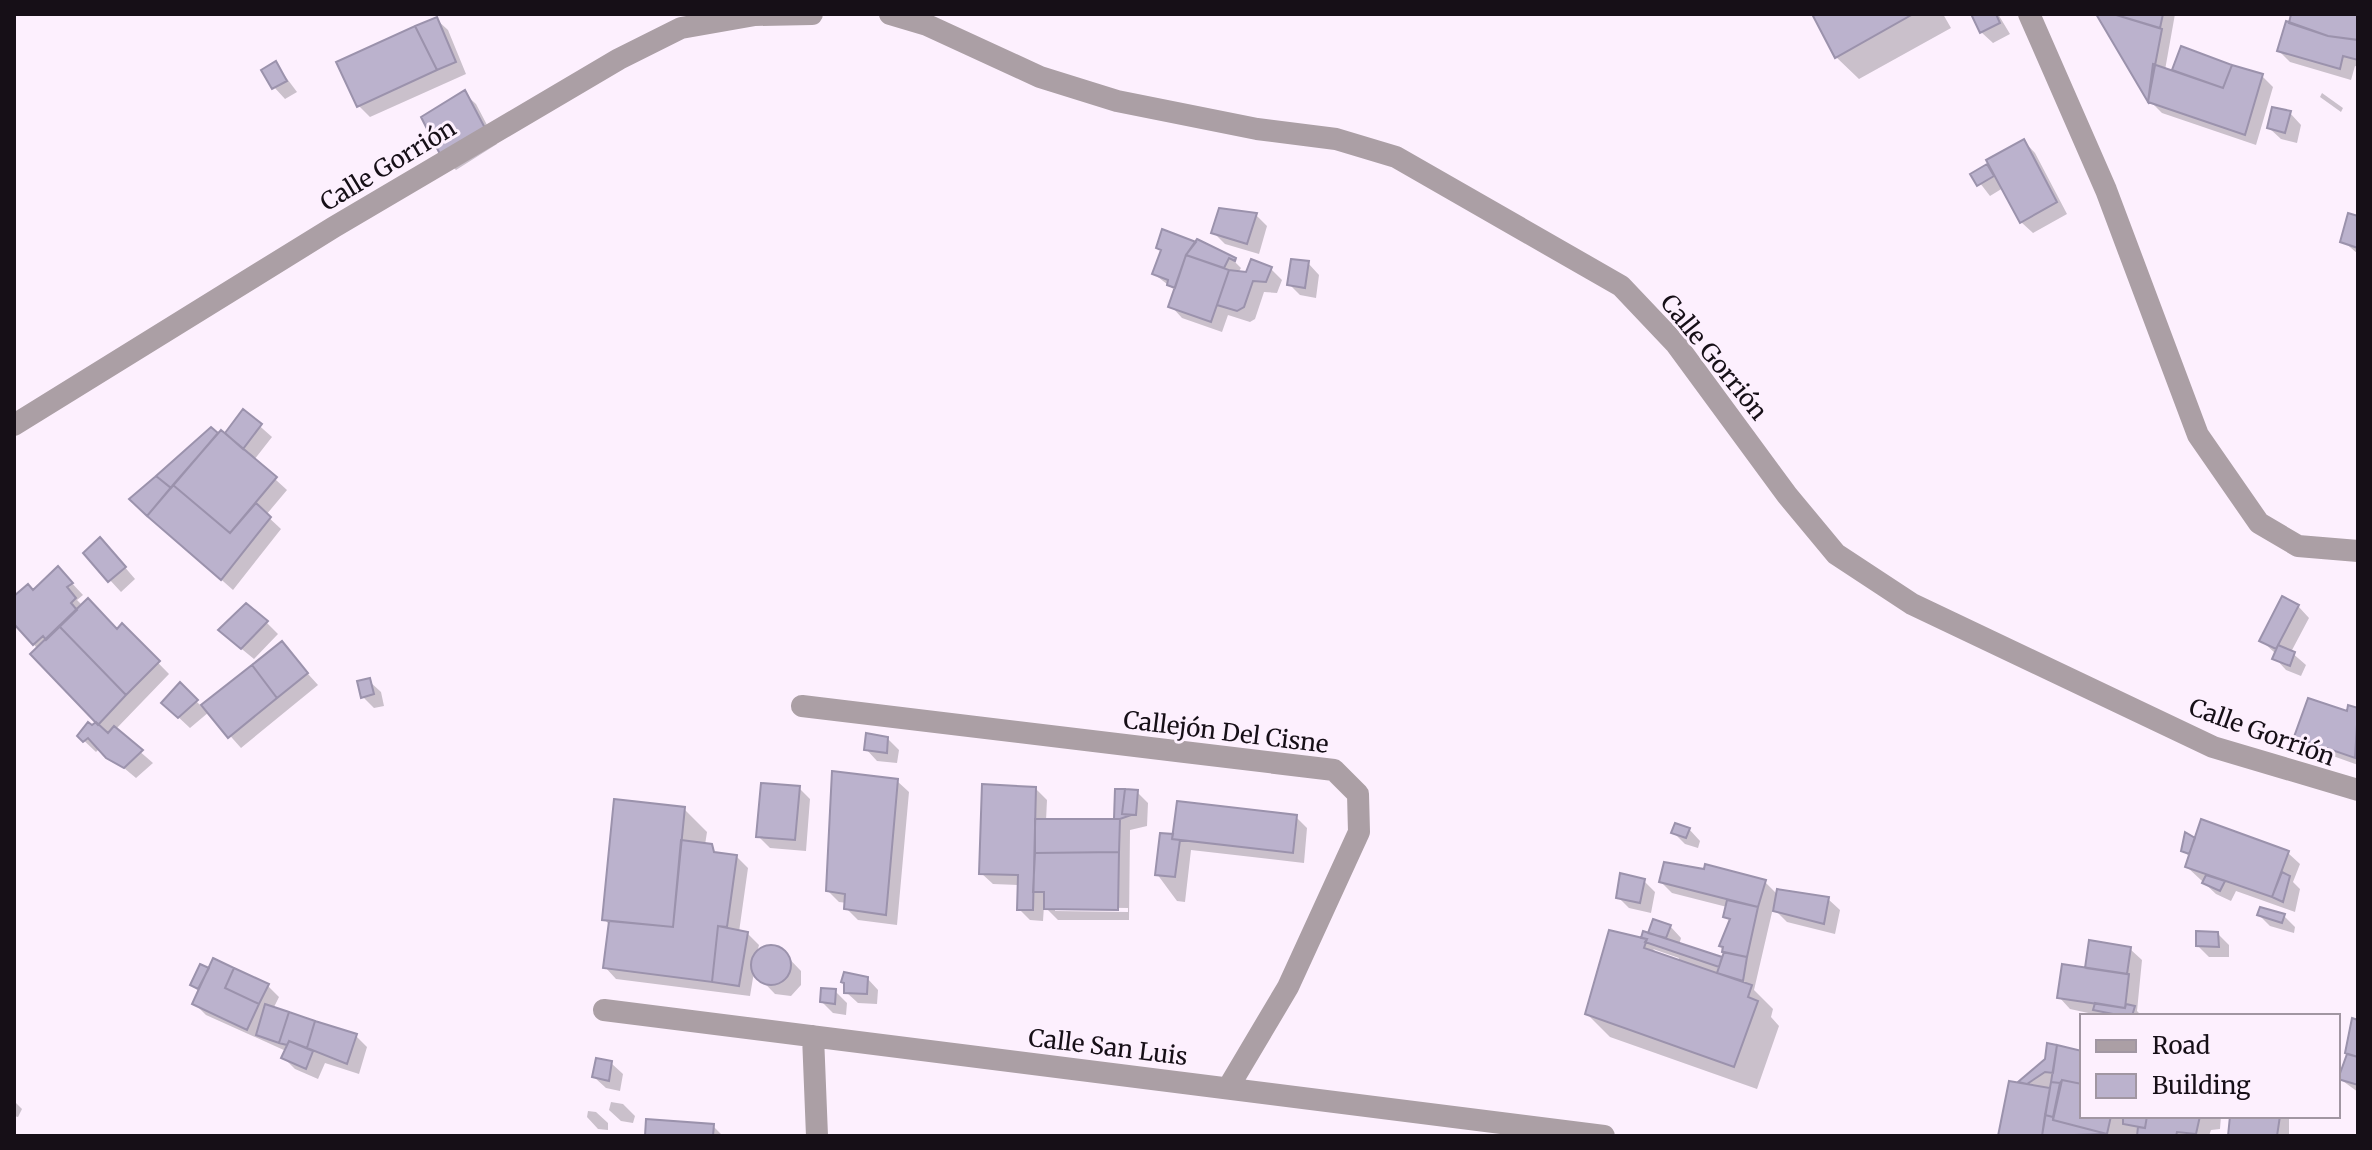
<svg xmlns="http://www.w3.org/2000/svg" width="2372" height="1150" viewBox="0 0 2372 1150" font-family="Merriweather,serif">
	<style>
		.shadow { fill: #0003; fill-rule: evenodd }
		.building { fill: #bbb2cd; stroke: #9b92ac; stroke-width: 2 }
		.lines { fill: none; stroke-linecap: round; stroke-linejoin: round }
		.minor { stroke: #ab9fa5; stroke-width: 22 }
		.labels { text-anchor: middle; dominant-baseline: central; stroke-width: 6; stroke-linejoin: round; paint-order: stroke }
		.street-label { font-size: 24px; fill: #160f17; stroke: #fdf0fe }
	</style>
	<rect width="100%" height="100%" fill="#fdf0fe"/>
	<!-- shadow -->
	<path class="shadow" d="M1814,14H1943L1951,28L1859,79L1836,57Z
		M1976,14H1998L2010,34L1993,43L1981,32Z
		M2098,14H2175L2165,70L2173,73L2182,49L2262,76L2273,87L2256,145L2162,113L2150,101Z
		M2294,14H2358V67L2355,66L2351,80L2290,62L2279,51Z
		M436,19L448,30L466,74L370,117L359,106Z
		M276,64L297,92L285,99L274,87Z
		M464,93L476,104L497,144L456,170L445,159Z
		M2322,93L2343,108L2341,112L2320,97Z
		M2290,113L2301,125L2297,143L2281,139L2269,128Z
		M2024,141L2035,153L2067,214L2033,233L2021,222L2003,188L1990,196L1973,174Z
		M1256,215L1267,226L1259,254L1225,244L1214,233Z
		M2358,218V254L2343,241Z
		M1196,244L1230,257L1241,268L1238,273L1271,269L1282,280L1277,293L1264,292L1255,319L1250,322L1228,315L1222,332L1182,318L1171,306L1176,291L1154,274Z
		M1308,263L1319,275L1316,298L1300,295L1289,284Z
		M244,412L272,437L254,460L287,490L266,515L281,529L233,590L143,510L211,430L218,436H225Z
		M111,551L135,579L121,592L85,553Z
		M69,580L83,595L77,600L83,606L118,631L122,626L169,674L115,730L153,763L136,778L100,748L96,752L79,736L100,723L14,621V599Z
		M2298,606L2309,618L2291,652L2306,665L2301,676L2286,670L2275,658L2276,654L2261,640Z
		M266,622L278,634L254,659L232,641Z
		M281,644L318,685L241,748L209,712L190,728L175,714L180,685L202,707Z
		M369,681L381,692L384,706L374,708L363,697Z
		M2350,708L2358,711V765L2308,747L2296,736L2348,713Z
		M887,738L899,750L897,763L877,761L866,749Z
		M897,781L909,792L897,925L858,920L846,908L847,903L839,902L828,891Z
		M799,788L810,799L806,851L770,848L758,836Z
		M1036,789L1047,800L1046,821H1116L1137,792L1148,803L1147,826L1130,830L1129,920H1058L1044,906L1043,921L1030,920L1019,909V885L993,884L981,873ZM1055,907L1128,908V912L1055,911Z
		M684,809L707,832L705,845L719,854L736,856L748,868L739,932L747,933L759,945L757,953L765,947H778L801,971V985L791,996L775,994L754,972L750,996L616,979L605,967L611,926L604,919Z
		M1296,817L1307,828L1304,863L1191,850L1185,902L1177,901L1157,874L1161,835L1175,837Z
		M1689,829L1700,841L1698,848L1685,844L1674,833Z
		M2197,840L2288,853L2300,864L2293,882L2300,889L2295,912L2236,891L2231,901L2216,894L2187,867L2190,857L2183,850Z
		M1644,881L1655,892L1651,913L1629,908L1618,897Z
		M1661,882H1765L1778,895L1828,899L1840,910L1835,934L1787,922L1773,908L1754,990L1773,1009L1771,1017L1779,1026L1757,1089L1610,1037L1587,1014L1641,940L1670,926L1681,938L1679,945L1724,960L1721,946L1731,922L1725,916L1727,907L1672,893ZM1653,949L1679,958L1678,962L1660,956Z
		M2259,915L2284,916L2295,927L2294,933L2270,926Z
		M2218,934L2229,945V957H2209L2198,946Z
		M2130,949L2142,960L2137,1011L2142,1016H2102L2070,1009L2059,997L2087,970Z
		M201,967L268,986L279,997L273,1009L356,1036L367,1047L359,1074L325,1063L318,1079L295,1069L284,1058L286,1051L206,1015L194,1003L199,992L192,984Z
		M867,978L878,990L877,1004L858,1003L846,992Z
		M835,991L847,1003L846,1015L833,1013L822,1002Z
		M2358,1022V1092L2340,1079Z
		M2082,1053V1116H2221L2220,1129L2211,1130L2209,1136H2000L2019,1084L2047,1060Z
		M611,1063L623,1074L620,1091L606,1088L594,1077Z
		M14,1101L22,1109L18,1117L14,1116Z
		M611,1102L623,1104L635,1116L633,1123L621,1121L609,1110Z
		M588,1111L596,1112L608,1123V1130L598,1129L587,1117Z
		M2232,1116H2289V1136H2230Z
		M713,1126L723,1136H647Z"/>
	<!-- building -->
	<path class="building" d="M1812,14H1913L1835,58Z
		M1971,14H1996L2000,23L1980,33Z
		M2096,14H2113L2162,29L2148,102Z
		M2113,14H2163L2160,28Z
		M2291,14H2358V40L2328,36L2289,23Z
		M437,17L456,62L437,70L415,26Z
		M2286,21L2328,36L2358,40V60L2343,56L2340,69L2277,51Z
		M415,26L437,70L357,107L336,62Z
		M2181,46L2232,65L2223,88L2172,70Z
		M276,61L287,81L272,89L261,70Z
		M2153,64L2223,88L2232,65L2263,74L2245,135L2148,102Z
		M465,90L487,132L443,160L421,117Z
		M2272,107L2291,111L2285,133L2267,128Z
		M2024,139L2057,202L2020,223L1986,160Z
		M1987,164L1994,176L1977,186L1970,174Z
		M1219,208L1257,213L1247,244L1211,233Z
		M2348,213L2358,216V248L2340,242Z
		M1162,229L1196,242L1186,255L1175,288L1167,285L1168,280L1152,274L1161,250L1156,248Z
		M1197,239L1236,258L1235,261L1229,258L1224,268L1186,255Z
		M1186,255L1229,270L1211,322L1168,307Z
		M1251,259L1272,267L1266,282L1253,281L1244,307L1237,311L1217,305L1229,270L1246,272Z
		M1291,259L1309,261L1305,288L1287,285Z
		M243,409L262,424L243,449L225,433Z
		M211,427L218,433L171,488L156,476Z
		M221,430L277,477L230,533L173,485Z
		M156,476L171,488L147,516L129,499Z
		M173,485L230,533L256,503L271,517L221,580L147,516Z
		M100,537L126,567L108,582L83,553Z
		M58,566L73,583L67,587L76,598L71,603L77,610L46,640L43,636L33,645L14,624V596L28,584L33,590Z
		M2282,596L2299,605L2276,649L2259,641Z
		M88,598L117,629L122,623L160,661L126,695L59,626Z
		M246,603L268,621L241,649L218,630Z
		M59,626L126,695L98,725L30,654Z
		M282,641L308,673L277,698L252,665Z
		M2278,645L2295,652L2290,666L2272,659Z
		M252,665L277,698L228,738L201,705Z
		M370,678L374,694L361,698L357,681Z
		M180,682L198,700L178,718L161,703Z
		M2308,698L2347,711L2348,705L2358,708L2355,758L2294,737Z
		M88,722L92,725L96,722L108,733L114,726L143,750L124,768L106,758L88,738L83,742L77,736Z
		M866,733L888,737L887,753L864,750Z
		M832,771L898,779L886,915L844,909L845,894L826,891Z
		M761,783L800,786L795,840L756,837Z
		M982,784L1036,787L1033,910H1017L1018,875L979,874Z
		M1115,789H1125L1122,814L1131,815L1120,819H1114Z
		M1125,789L1138,790L1136,815L1122,814Z
		M614,799L685,807L673,927L602,920Z
		M1177,801L1297,815L1293,853L1172,839Z
		M1035,819H1120L1119,852L1035,853Z
		M2201,819L2289,851L2272,897L2185,867Z
		M1675,823L1690,828L1686,838L1671,833Z
		M2185,832L2195,838L2189,854L2181,851Z
		M1160,833L1173,834L1172,839L1180,840L1175,877L1155,875Z
		M681,840L712,844L714,852L737,855L727,927L718,926L712,982L603,968L609,921L673,927Z
		M1119,852L1118,910L1044,909V892H1033L1035,853Z
		M1664,862L1704,869L1705,864L1766,880L1758,907L1659,882Z
		M2282,872L2290,876L2283,902L2272,897Z
		M1620,873L1645,879L1640,903L1616,898Z
		M2206,875L2225,881L2220,891L2202,883Z
		M1777,889L1829,897L1824,924L1773,911Z
		M1727,900L1758,907L1747,957L1722,952L1723,947L1719,946L1730,919L1723,917Z
		M2260,907L2285,914L2282,923L2257,915Z
		M1653,919L1671,925L1666,938L1648,933Z
		M718,926L748,932L739,986L712,982Z
		M1609,930L1647,939L1644,948L1752,985L1748,997L1758,1001L1734,1067L1585,1014Z
		M1643,931L1722,957L1719,967L1645,942L1647,939L1641,938Z
		M2196,931L2218,932L2219,947L2196,946Z
		M2089,940L2131,947L2127,974L2085,968Z
		M751 965a20 20 0 1 1 40 0a20 20 0 1 1-40 0Z
		M1724,952L1747,957L1743,981L1717,973Z
		M213,958L234,968L225,988L259,1004L247,1030L192,1004Z
		M200,964L209,968L198,989L190,985Z
		M2062,964L2129,974L2125,1008L2057,998Z
		M234,968L269,984L259,1004L225,988Z
		M844,972L868,977L867,994L844,993V983L841,982Z
		M821,988L836,989L835,1004L820,1002Z
		M2095,1003L2125,1008L2126,1004L2135,1006L2132,1016H2123L2093,1010Z
		M265,1004L289,1012L279,1043L256,1035Z
		M289,1012L315,1021L307,1048L289,1041L287,1045L279,1043Z
		M2352,1018L2358,1020V1057L2345,1053Z
		M315,1021L357,1034L347,1064L307,1048Z
		M289,1041L313,1051L306,1069L281,1058Z
		M2047,1043L2057,1045L2053,1073L2045,1072L2027,1084L2018,1082L2045,1059Z
		M2057,1045L2082,1051V1084L2062,1080L2060,1083L2051,1082Z
		M2347,1054L2358,1057V1085L2338,1079Z
		M596,1058L612,1061L609,1081L592,1077Z
		M2062,1080L2082,1084V1116H2111L2107,1134L2053,1120Z
		M2009,1081L2050,1088L2042,1136H1998Z
		M2051,1082L2060,1083L2053,1117L2045,1115Z
		M2045,1115L2053,1117V1120L2107,1134L2042,1136Z
		M2123,1116H2147L2145,1128L2123,1124Z
		M2147,1116H2200L2196,1134L2177,1132L2176,1136H2137L2138,1127L2145,1128Z
		M2230,1116H2280L2277,1136H2228Z
		M646,1119L714,1124L713,1136H645Z"/>
	<g class="lines">
		<!-- minor -->
		<path class="minor" d="M890,14L927,25L1040,77L1117,101L1257,129L1336,139L1396,157L1621,286L1676,344L1787,495L1836,554L1912,604L2213,747L2358,790
			M2029,14L2106,190L2198,435L2259,523L2298,546L2358,551
			M14,425L334,227L619,59L681,28L755,15L812,14
			M802,706L1334,770L1358,794L1359,832L1288,987L1228,1088
			M604,1010L1604,1136
			M813,1036L817,1136"/>
	</g>
	<g class="labels">
		<!-- street labels -->
		<g class="street-label">
			<text transform="translate(388 165) rotate(-31)">Calle Gorrión</text>
			<text transform="translate(1714 357) rotate(51)">Calle Gorrión</text>
			<text transform="translate(1226 732) rotate(7)">Callejón Del Cisne</text>
			<text transform="translate(2262 732) rotate(20)">Calle Gorrión</text>
			<text transform="translate(1108 1047) rotate(7)">Calle San Luis</text>
		</g>
	</g>
	<!-- border -->
	<rect width="2372" height="1150" fill="none" stroke="#160f17" stroke-width="32"/>
	<!-- legend -->
	<rect x="2080" y="1014" width="260" height="104" fill="#fdf0fe" stroke="#a196a2" stroke-width="2"/>
	<rect x="2096" y="1040" width="40" height="12" fill="#ab9fa5" stroke="#a196a2" stroke-width="2"/>
	<text x="2152" y="1054" font-size="24" fill="#160f17">Road</text>
	<rect x="2096" y="1074" width="40" height="24" fill="#bbb2cd" stroke="#a196a2" stroke-width="2"/>
	<text x="2152" y="1094" font-size="24" fill="#160f17">Building</text>
</svg>
